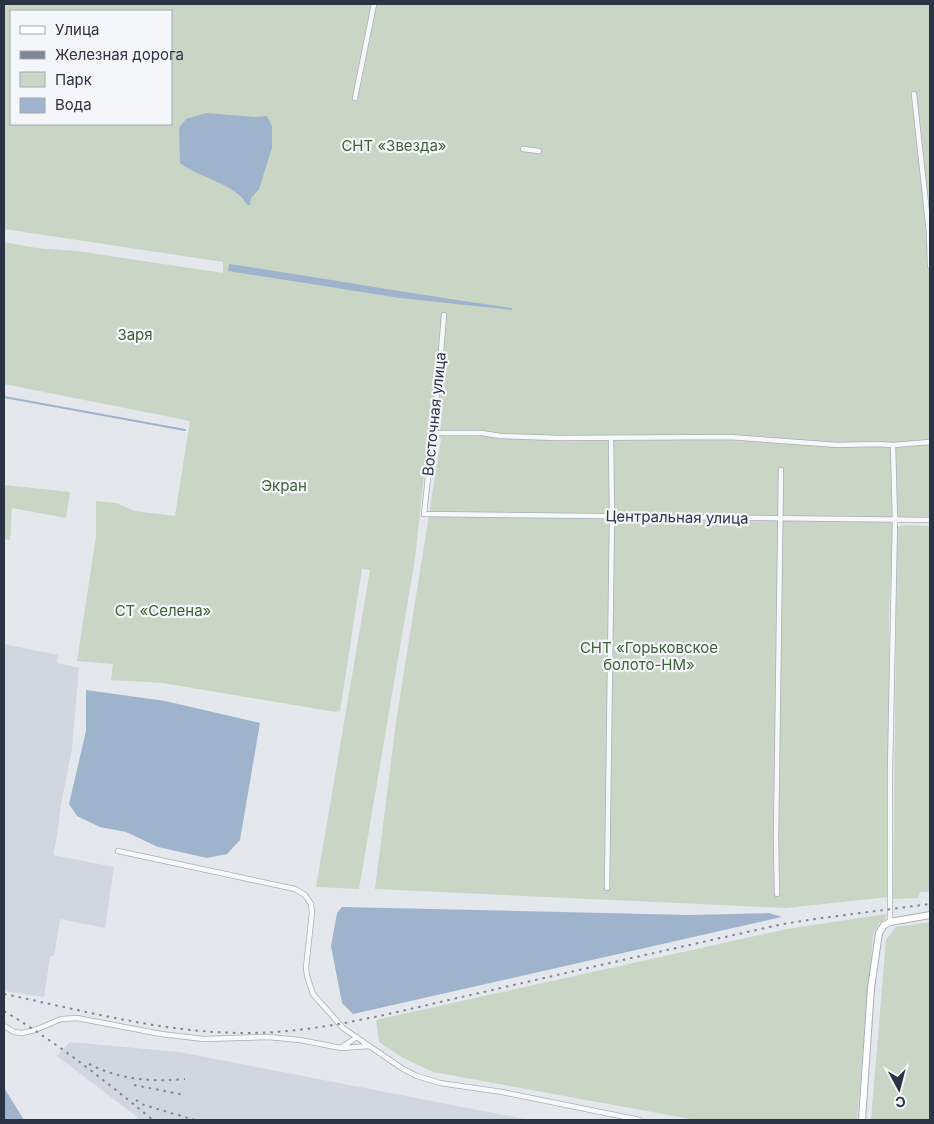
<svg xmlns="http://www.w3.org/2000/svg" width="934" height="1124" viewBox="0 0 934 1124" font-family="Inter,sans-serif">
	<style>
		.built { fill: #d2d6de }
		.green { fill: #c9d6c5; fill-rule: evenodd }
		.water { fill: #9fb4cc }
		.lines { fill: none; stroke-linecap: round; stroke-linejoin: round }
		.stream { stroke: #9fb4cc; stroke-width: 2 }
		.street-casing { stroke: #a9aeb7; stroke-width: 6 }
		.secondary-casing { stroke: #a9aeb7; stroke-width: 8 }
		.street { stroke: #f7f8fa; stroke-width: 4.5 }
		.secondary { stroke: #fff; stroke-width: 6 }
		.rail { stroke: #7d8696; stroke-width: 2; stroke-dasharray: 2.5 5; stroke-linecap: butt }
		.labels { text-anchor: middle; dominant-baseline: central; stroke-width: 4.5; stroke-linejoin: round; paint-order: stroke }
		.park-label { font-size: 15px; fill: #3f6138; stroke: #f4f6f9 }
		.street-label { font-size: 15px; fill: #2b3445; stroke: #f4f6f9 }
	</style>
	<rect width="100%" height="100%" fill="#e4e7ec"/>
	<!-- built -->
	<path class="built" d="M4,644L58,655L57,663L79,668L72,749L61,804L57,836L53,855L114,867L105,928L60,919L54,955L50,957L44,997L4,991Z
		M70,1042L179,1052L530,1120H141L57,1056Z"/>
	<!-- green -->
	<path class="green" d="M4,4H930V519L894,518L889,612V897L786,908L375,889L396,722L441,439L428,438L415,559L359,889L316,887L370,570L362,569L340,711L335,712L163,683L111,680L113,664L77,661L96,536V501L116,503L135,511L175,516L190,421L4,384V242L36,248L77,251L223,273V262L4,229ZM11,11H171V124H11Z
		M4,485L70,492L66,518L12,508L10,540L4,539Z
		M903,525L930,526V892H920L918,898L893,899L897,532L898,527Z
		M886,914L885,920L879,923L873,936L857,1120H696L433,1072L403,1058L379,1042L376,1020L787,929Z
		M930,922V1120H871L886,940L896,927Z"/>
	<!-- water -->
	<path class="water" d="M206,113L254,117L267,116L272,126V148L259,189L251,198L250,205H247C237,184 199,178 180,163L179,128L186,119Z
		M229,264C323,278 417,295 512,308V310L400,298L228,271Z
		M86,690L165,701L260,723L240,840L227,854L207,858L158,847L126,832L100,827L77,816L69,804L86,731Z
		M342,907L689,915L769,913L782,917L353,1014L342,1003L331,946L337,913Z
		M4,1086L6,1091L24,1120H4Z"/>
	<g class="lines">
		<!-- stream -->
		<path class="stream" d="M4,397L185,430"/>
		<!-- street casing -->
		<g class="street-casing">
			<path id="street" d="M914,94L929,232L930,266
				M355,98L374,4
				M523,149L539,151
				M444,315L439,376L424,514L930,520
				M433,433H482L500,436L558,438L729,437L838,445L876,444L893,445L930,442
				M118,851L295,889L305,895L311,904L312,913L306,967L307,976L313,994L343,1028L403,1069L417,1076L440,1083L502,1092L640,1120
				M607,888L612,516L611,439
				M777,894L776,839L781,470
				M890,922V771L895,520L893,445
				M4,1026L14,1032L22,1033L35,1030L61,1019L77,1018L161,1034L204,1039L268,1037L300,1040L341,1048L369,1046
				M342,1047L357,1037"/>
		</g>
		<!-- secondary casing -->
		<g class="secondary-casing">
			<path id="secondary" d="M862,1120L871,988L879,933L884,925L890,922L930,915"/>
		</g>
		<!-- street -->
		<use href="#street" class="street"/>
		<!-- secondary -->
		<use href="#secondary" class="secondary"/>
		<!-- rail -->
		<path class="rail" d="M4,994C81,1010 160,1032 240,1033C320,1034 398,1011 475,994C578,970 680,947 783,924L822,918L930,904
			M4,1011C59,1044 104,1080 153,1120
			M89,1064C121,1080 151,1082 185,1079
			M134,1085L185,1095
			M136,1100L144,1105L195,1120"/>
	</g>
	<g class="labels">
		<!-- park labels -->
		<g class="park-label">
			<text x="394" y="145">СНТ «Звезда»</text>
			<text x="135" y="334">Заря</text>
			<text x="284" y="485">Экран</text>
			<text x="163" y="610">СТ «Селена»</text>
			<text x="649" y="647">СНТ «Горьковское<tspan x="649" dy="17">болото-НМ»</tspan></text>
		</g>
		<!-- street labels -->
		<g class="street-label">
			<text transform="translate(434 414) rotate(-84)">Восточная улица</text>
			<text transform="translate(677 517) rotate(1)">Центральная улица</text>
		</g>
	</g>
	<!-- border -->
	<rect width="934" height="1124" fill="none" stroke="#2b3445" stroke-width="10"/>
	<!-- legend -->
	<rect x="10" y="10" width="162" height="115" fill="#f4f6f9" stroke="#a4a8b1"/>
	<rect x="20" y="26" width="25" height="8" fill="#ffffff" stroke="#a4a8b1"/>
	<text x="55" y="35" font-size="15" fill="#2b3445">Улица</text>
	<rect x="20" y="51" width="25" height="8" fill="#7d8696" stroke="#a4a8b1"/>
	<text x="55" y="60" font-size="15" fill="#2b3445">Железная дорога</text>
	<rect x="20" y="72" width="25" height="15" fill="#c9d6c5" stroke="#a4a8b1"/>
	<text x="55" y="85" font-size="15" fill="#2b3445">Парк</text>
	<rect x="20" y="98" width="25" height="15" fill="#9fb4cc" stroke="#a4a8b1"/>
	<text x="55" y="110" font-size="15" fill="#2b3445">Вода</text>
	<!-- north arrow -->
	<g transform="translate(899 1089) rotate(173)" stroke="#f4f6f9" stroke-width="4" paint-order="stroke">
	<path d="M0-4L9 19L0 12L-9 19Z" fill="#2b3445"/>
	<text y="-8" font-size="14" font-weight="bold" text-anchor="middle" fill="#2b3445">С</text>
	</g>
</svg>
